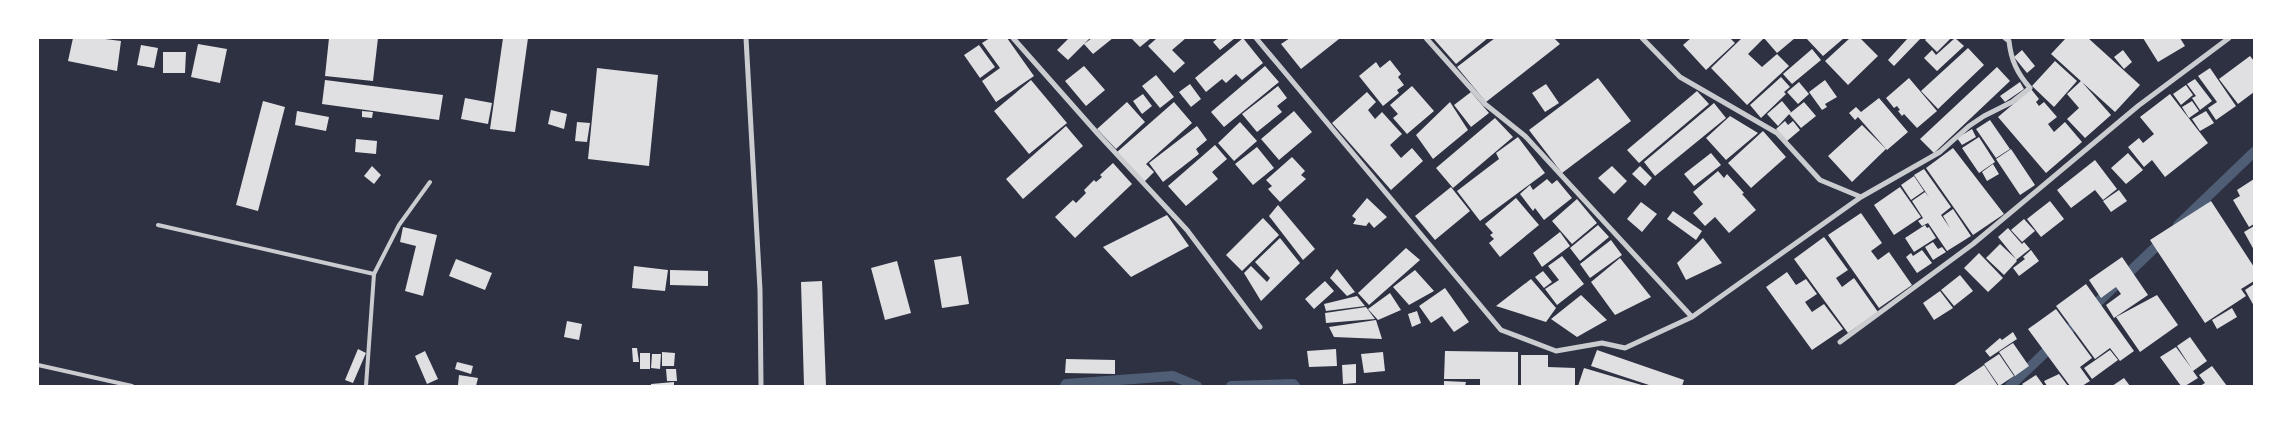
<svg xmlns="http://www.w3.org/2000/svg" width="2292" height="424" viewBox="0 0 2292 424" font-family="'Source Sans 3',sans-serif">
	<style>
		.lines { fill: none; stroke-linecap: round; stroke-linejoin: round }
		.stream { stroke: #4f5d75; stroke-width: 10 }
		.building { fill: #e0e0e3 }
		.service { stroke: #caccd0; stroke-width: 4 }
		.minor { stroke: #caccd0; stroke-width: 5 }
	</style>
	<rect width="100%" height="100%" fill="#2d3142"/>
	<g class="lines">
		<!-- stream -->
		<path class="stream" d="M2178,225L2254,152
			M1065,386L1066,384L1173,376L1197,386
			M1231,386L1293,384L1295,386
			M2010,386L2164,239"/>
	</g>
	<!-- building -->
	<path class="building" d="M73,38H97L121,41L117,71L68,61Z
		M329,38H378L373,81L325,76Z
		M503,38H528L515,132L490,129Z
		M990,38H1007L1034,76L996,102L982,81L1000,68L982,43Z
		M1069,38H1090L1068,60L1057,50Z
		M1092,38H1113L1093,54L1084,44Z
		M1131,38H1151L1140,47Z
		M1157,38H1186L1172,50L1185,63L1174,73L1148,46Z
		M1218,38H1235L1220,50L1213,42Z
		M1243,38L1263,63L1242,80L1236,74L1226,83L1222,79L1206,92L1195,78Z
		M1290,38H1338L1339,39L1301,69L1281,44Z
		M1433,38H1488L1456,64Z
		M1495,38H1554L1560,44L1486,102L1457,67Z
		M1691,38H1730L1735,43L1706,70L1683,45Z
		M1742,38H1795L1777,53L1764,38L1748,54L1762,67L1777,54L1789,66L1747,105L1711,68Z
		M1806,38H1844L1823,56Z
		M1850,38H1860L1878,56L1848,85L1825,61Z
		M1908,38H1921L1894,66L1888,60Z
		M1927,38H1951L1937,52L1925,40Z
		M1955,38L1964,46L1937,71L1924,58L1932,50L1936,55Z
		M2066,38H2088L2140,85L2115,112L2051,54Z
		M2143,38H2180L2185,46L2158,62Z
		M198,44L227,49L220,83L191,77Z
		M141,45L158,48L154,68L137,65Z
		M979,45L995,67L980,78L964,55Z
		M1968,48L1984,65L1938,109L1921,91Z
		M1812,49L1821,60L1792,84L1783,74Z
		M2022,50L2035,66L2027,73L2014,57Z
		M2123,50L2132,62L2124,69L2114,57Z
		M163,52H186L185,73H163Z
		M2250,56L2254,61V92L2238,104L2219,79Z
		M1390,60L1401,74L1398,77L1404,85L1397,90L1399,93L1383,106L1359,76L1376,62L1380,68Z
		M2055,61L2077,81L2054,107L2032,86Z
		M1084,66L1105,90L1086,106L1065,81Z
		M1265,66L1279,82L1224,127L1211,112Z
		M1997,67L2010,81L1934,153L1920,139Z
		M597,68L658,75L649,166L588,159Z
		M2210,68L2236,106L2216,120L2208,108L2217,102L2198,76Z
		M1156,75L1174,97L1160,108L1142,86Z
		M1781,77L1790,87L1784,92L1786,94L1761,118L1750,105Z
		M1598,78L1631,121L1562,173L1529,130Z
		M1909,78L1937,111L1917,128L1904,114L1902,116L1898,111L1900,110L1897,106L1894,108L1886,98Z
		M2195,79L2212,101L2200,110L2192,98L2196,96L2187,84Z
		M325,80L443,95L439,120L322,104Z
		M1031,80L1067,123L1029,154L994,111Z
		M1825,80L1837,97L1825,104L1827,107L1822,110L1809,92Z
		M2081,81L2111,115L2085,138L2067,119L2079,108L2067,94Z
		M1799,82L1809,94L1798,104L1787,92Z
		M2020,82L2024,89L2005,102L2000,96Z
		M1190,84L1201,99L1191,107L1179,92Z
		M1546,84L1559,103L1545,112L1532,93Z
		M2186,85L2193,95L2181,105L2173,94Z
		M1278,86L1287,98L1277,106L1282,112L1257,132L1242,114Z
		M1412,86L1434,111L1407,134L1393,118L1398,114L1390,105Z
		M2031,89L2039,99L2036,102L2039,106L2044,102L2057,117L2048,124L2054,132L2065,122L2082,142L2046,173L1998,117Z
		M1697,91L1709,104L1639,163L1627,150Z
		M1367,92L1376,102L1368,110L1375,119L1382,112L1402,134L1390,145L1401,158L1412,148L1423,161L1391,190L1332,123Z
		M1471,92L1489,113L1471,127L1454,105Z
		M1143,94L1152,106L1142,114L1133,101Z
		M2170,94L2208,143L2165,177L2152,160L2144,167L2128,147L2139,138L2143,143L2154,134L2140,117Z
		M465,98L492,103L488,124L461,119Z
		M1879,98L1908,132L1887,150L1858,117L1855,120L1849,113L1856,107L1861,112Z
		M263,101L285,107L258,211L236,205Z
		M1782,101L1791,112L1778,126L1767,114Z
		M2192,101L2199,111L2189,118L2182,107Z
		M1127,102L1145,122L1116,149L1097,129Z
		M1174,102L1192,123L1146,164L1154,172L1144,182L1117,152Z
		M1450,102L1468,130L1433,159L1416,135Z
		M1804,102L1816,116L1801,128L1789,114Z
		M1714,103L1726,118L1655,176L1644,162Z
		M551,110L567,114L564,129L548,124Z
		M297,111L329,117L326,131L295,125Z
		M362,111L373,112L372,118L362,117Z
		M1294,111L1312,132L1279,160L1261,139Z
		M2206,111L2214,123L2200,131L2192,119Z
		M1730,116L1758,133L1726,160L1706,138Z
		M1495,118L1513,137L1453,188L1436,168Z
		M1990,120L2010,149L1996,158L1976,129Z
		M1785,121L1788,125L1793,121L1800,130L1787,141L1776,129Z
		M577,122L590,123L587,142L575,141Z
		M1240,122L1257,141L1234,161L1218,143Z
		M1862,125L1886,149L1852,182L1828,156Z
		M1066,126L1083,146L1023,199L1006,179Z
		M1197,126L1207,140L1196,149L1199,154L1163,182L1149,163Z
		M1972,129L1976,137L1962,145L1957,138Z
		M1763,131L1786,157L1751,188L1728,163Z
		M1518,137L1545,173L1480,221L1457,191L1499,159L1496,153Z
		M1979,137L1995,162L1979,173L1962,148Z
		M356,139L377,141L376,154L355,152Z
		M1215,145L1227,159L1212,172L1218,179L1186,206L1168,186Z
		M1257,147L1274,168L1253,185L1235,164Z
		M1953,148L2004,214L1973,235L1926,168Z
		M2011,149L2035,185L2020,195L1996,159Z
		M1711,153L1721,165L1694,186L1684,174Z
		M2128,153L2143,170L2126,184L2111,168Z
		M1292,157L1305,171L1301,175L1306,179L1280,202L1268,189L1272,186L1266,180Z
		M2095,160L2117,189L2103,200L2095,190L2071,208L2057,190Z
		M1113,163L1132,184L1075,238L1055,217L1073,200L1076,203L1086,193L1084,190L1094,180L1096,182L1102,177L1100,175Z
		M1993,164L1999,174L1987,181L1982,172Z
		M372,166L381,175L374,184L364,176Z
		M1612,166L1627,181L1614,194L1598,178Z
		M1640,166L1652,178L1645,186L1632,174Z
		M1924,169L1951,207L1941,215L1950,228L1943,216L1953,209L1971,236L1947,251L1928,223L1922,226L1918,221L1923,218L1912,201L1925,192L1929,197L1914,175Z
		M1718,171L1724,178L1727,174L1744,193L1742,194L1756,210L1729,233L1715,217L1705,226L1693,213L1703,204L1693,192Z
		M1914,176L1924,191L1911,200L1901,185Z
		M1547,179L1552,184L1557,180L1572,198L1544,220L1535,208L1533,211L1520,194L1530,185L1533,190Z
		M2254,179V224L2249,227L2233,200L2240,196L2237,190Z
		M1451,187L1470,211L1435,240L1415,216Z
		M1900,187L1921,217L1894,235L1874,205Z
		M2119,190L2127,201L2111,212L2103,201Z
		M1367,198L1387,217L1374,228L1369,222L1366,226L1353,224L1356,219L1352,216Z
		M1516,198L1539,225L1500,257L1489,243L1494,239L1490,235L1493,233L1485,224Z
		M1577,199L1597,223L1572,244L1552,221Z
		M2050,201L2064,219L2041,237L2027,219Z
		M2211,201L2254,267V281L2241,289L2246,296L2205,323L2150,240Z
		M1641,202L1657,214L1642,232L1627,219Z
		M1278,205L1315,249L1303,260L1269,216Z
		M1673,211L1702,231L1696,240L1667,219Z
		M1861,213L1882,243L1871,251L1878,260L1889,252L1912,285L1879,308L1828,235Z
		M1167,215L1189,246L1131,277L1103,247Z
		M1263,218L1279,235L1242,271L1226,255Z
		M2024,219L2035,231L2022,242L2011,230Z
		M1598,225L1609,237L1580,261L1570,248Z
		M1925,225L1927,228L1929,227L1936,238L1914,252L1905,238Z
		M2254,226V250L2244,232Z
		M403,227L437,235L423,296L405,291L416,246L400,242Z
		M2008,228L2022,244L2024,242L2030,249L2016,260L2017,261L2004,275L1986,258L2000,244L2016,259L1998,237Z
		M1560,232L1570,246L1542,267L1533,253Z
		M1824,237L1848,270L1836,278L1842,287L1854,278L1878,312L1848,333L1794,259Z
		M1280,238L1300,263L1261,301L1244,273L1251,266L1267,282L1270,278L1255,262Z
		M1703,238L1722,263L1686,280L1677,263Z
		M1611,240L1622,255L1590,278L1580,264Z
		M1933,242L1938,249L1942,247L1946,252L1933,260L1925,247Z
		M1406,248L1420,260L1369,305L1358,293Z
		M1922,250L1932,263L1917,273L1906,257L1911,253L1913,256Z
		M2031,250L2039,261L2019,276L2013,268L2025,259L2023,257Z
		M1979,253L2003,278L1988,292L1964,268Z
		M961,256L969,304L942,308L934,260Z
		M1562,256L1584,284L1557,305L1545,289L1559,280L1548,266Z
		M2122,257L2148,295L2114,318L2106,305L2121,294L2116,287L2101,298L2089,280Z
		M1620,258L1651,297L1615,315L1591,282Z
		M456,259L492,273L485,290L449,276Z
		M897,261L911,313L885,320L871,268Z
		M634,266L668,270L665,291L632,288Z
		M1337,269L1355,292L1347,296L1330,278Z
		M670,270L708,271V286L670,285Z
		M1415,270L1434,291L1409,305L1393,287Z
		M1543,271L1552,282L1544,288L1535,277Z
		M1787,272L1796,285L1806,279L1817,294L1805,302L1812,312L1824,304L1843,329L1812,350L1766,287Z
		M1960,275L1973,291L1954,306L1941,290Z
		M1531,279L1556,308L1546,322L1496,306Z
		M822,281L826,386H804L801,282Z
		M1325,281L1334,291L1314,309L1305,299Z
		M2086,284L2134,351L2120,361L2110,348L2095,359L2056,306Z
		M2254,284V306L2245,290Z
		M1445,288L1469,322L1454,332L1442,316L1431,323L1419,306Z
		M1940,291L1953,308L1934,320L1923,303Z
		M1390,293L1401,310L1378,320L1368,309Z
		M1581,295L1607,320L1577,337L1551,319Z
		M2157,295L2178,325L2140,352L2116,317Z
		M1357,296L1365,306L1326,311L1324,304Z
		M1366,307L1375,319L1326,323L1325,313Z
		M2232,308L2237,317L2217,329L2212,320Z
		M2056,309L2092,358L2080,367L2090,381L2082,386H2070L2028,329Z
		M1417,311L1421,323L1412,327L1408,314Z
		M1376,320L1382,339L1334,337L1329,327Z
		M567,321L582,324L579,340L564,337Z
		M2013,332L2017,339L1990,357L1985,351L2000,338L2002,340Z
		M2190,337L2207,361L2193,371L2198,378L2185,386H2181L2160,357L2176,347L2192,369L2177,346Z
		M2013,343L2029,366L2015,376L1999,352Z
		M632,348H637L639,362H633Z
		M358,349L366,353L353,383L345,380Z
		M1336,349L1337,366L1309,367L1307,351Z
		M1597,350L1684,380L1682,386H1652L1591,366Z
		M2110,350L2118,360L2092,379L2084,368Z
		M425,351L438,379L427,384L415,356Z
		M1445,351L1518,352V386H1480V379H1444Z
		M662,352L675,353L674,366H662Z
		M1383,352L1385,371L1364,373L1361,354Z
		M640,353H650V369H640Z
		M652,354H661L660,369L651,368Z
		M1999,354L2014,376L1999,386L1984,364Z
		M1521,355H1548V367L1575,368V386H1521Z
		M1066,359L1115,360V374L1065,373Z
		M457,362L473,366L471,374L455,369Z
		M1356,364V383L1343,384L1342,365Z
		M1984,365L1998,386H1953Z
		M2212,366L2227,386H2200L2205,383L2199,375Z
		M1584,368L1645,386H1578Z
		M666,369H676L677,381H667Z
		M2059,374L2068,386H2047L2044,381Z
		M459,375L478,378L476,386L458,385Z
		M2036,375L2044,386H2024L2022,384Z
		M2124,378L2130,386H2112Z
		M1444,381L1466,382L1465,386H1444Z
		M674,382V386H651V384Z"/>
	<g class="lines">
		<!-- service -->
		<path class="service" d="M158,225L374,274
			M38,365L132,386
			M366,386L374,274L399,225L430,182"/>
		<!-- minor -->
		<path class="minor" d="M746,38L760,290L761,386
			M1013,38L1098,134L1187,230L1260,327
			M1256,38L1501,330L1556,351L1602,343L1625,348L1692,317L1861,197L1940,152L1969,126L1984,116L2012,102L2030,88C2017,73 2011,60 2009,41L2005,38
			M1426,38L1485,104L1525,136L1692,317
			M1642,38L1680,77L1777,133L1820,180L1861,197
			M1840,342L1973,244L2138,106L2229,38"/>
	</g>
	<!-- border -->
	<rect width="2292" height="424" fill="none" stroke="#ffffff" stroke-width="78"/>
</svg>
